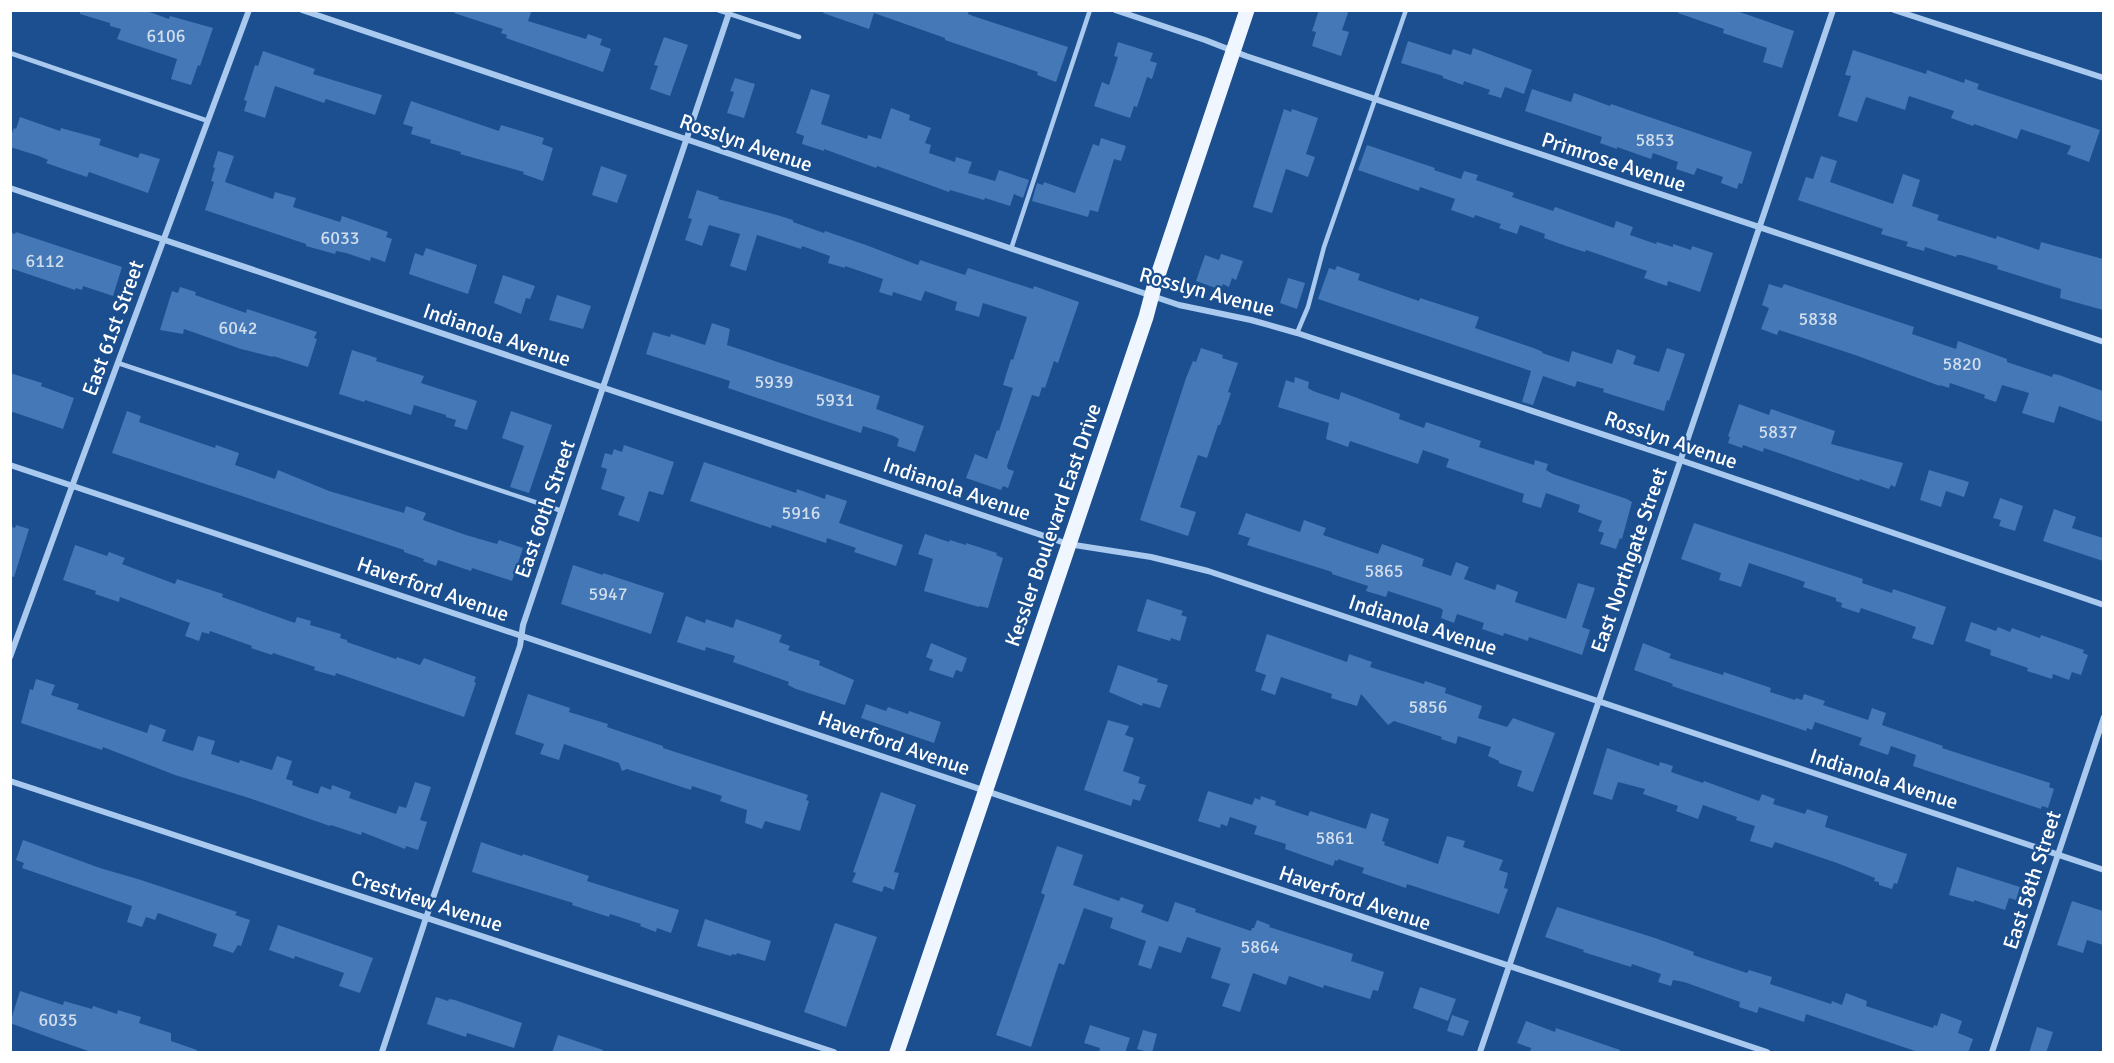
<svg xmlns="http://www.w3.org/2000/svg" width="2114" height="1063" viewBox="0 0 2114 1063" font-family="Signika,sans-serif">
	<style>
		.building { fill: #4478b7 }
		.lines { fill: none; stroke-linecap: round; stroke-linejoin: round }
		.service { stroke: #a9c9ee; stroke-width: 4.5 }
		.minor { stroke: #a9c9ee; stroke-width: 6 }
		.primary { stroke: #f0f6ff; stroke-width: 15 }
		.labels { text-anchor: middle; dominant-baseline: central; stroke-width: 4.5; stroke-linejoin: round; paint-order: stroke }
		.number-label { font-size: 18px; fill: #d0dded }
		.street-label { font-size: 21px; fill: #fff; stroke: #1b4f8f }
	</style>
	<rect width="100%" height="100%" fill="#1b4f8f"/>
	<!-- building -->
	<path class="building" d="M80,10H144L169,19L170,16L213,28L200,66L198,65L191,85L171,79L177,59L117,39L121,29L110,26V23L80,14Z
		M455,10H532L528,21L586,39L588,34L602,39L600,45L611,49L603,72L506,38L507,35L501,33L503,29L454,13Z
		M824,10H969L968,14L973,16L1068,47L1056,82L1037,75L1038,72L945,40V38L874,13L869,29L823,13Z
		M1319,10H1349L1342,30L1349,32L1341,56L1312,46L1316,32L1312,31Z
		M1678,10H1734L1794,31L1782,68L1763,62L1767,48L1723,33L1724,29L1678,13Z
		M664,37L688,45L670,96L650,89L658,66L654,65Z
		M1408,41L1451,55L1453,49L1471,55L1473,48L1532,70L1524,94L1505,87L1501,98L1488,94L1490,90L1464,81L1463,85L1443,78V76L1401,63Z
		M1118,42L1153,53L1150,61L1157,63L1152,79L1147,77L1137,107L1134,106L1130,118L1094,106L1102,82L1109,85L1118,57L1114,56Z
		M1853,50L1926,74L1927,70L1964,83L1965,79L1979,84L1977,89L2100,130L2089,162L2067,154L2071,146L2021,129L2017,139L1974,124L1973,126L1951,118L1954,111L1909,96L1905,110L1866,97L1857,122L1838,116L1851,76L1845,75Z
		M263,51L315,69L313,74L382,95L375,115L326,99L324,103L275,86L265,118L244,111L247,101L244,100L255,65L258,66Z
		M735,78L755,84L744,118L727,113L734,92L730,91Z
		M811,89L830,95L821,124L867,139L868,135L881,139L891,108L910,115L909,120L931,128L925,143L931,145L929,153L955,162L956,157L972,162L968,173L995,181L999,170L1029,180L1023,198L1014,194L1010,206L985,198L984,200L950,190L949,192L877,166L876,168L824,149V151L802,144L804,136L796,133Z
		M1532,89L1571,102L1574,93L1610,106L1611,104L1752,152L1742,184L1739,183L1737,189L1721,183L1723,177L1697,168L1694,175L1676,169L1678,162L1653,153L1651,159L1617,147V149L1600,143L1602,137L1525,111Z
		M411,101L499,131L501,125L544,138L542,144L553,148L543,181L523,174L524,172L460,154L461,152L430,143L431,140L411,134L413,127L403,124Z
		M1284,109L1291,112L1292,109L1318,118L1306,154L1315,157L1308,177L1286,169L1272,213L1253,207Z
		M20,117L60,131L61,128L101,139L99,145L138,158L140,153L160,159L148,193L89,172L87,177L75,173L46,163L48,160L39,156L10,147V138L14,128L16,129Z
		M1101,138L1126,146L1121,161L1114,159L1098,212L1090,210L1088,217L1032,201L1037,183L1043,185L1044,182L1075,193L1093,144L1099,146Z
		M1367,145L1435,168L1434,170L1461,179L1464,171L1478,175L1476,180L1514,193L1512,197L1553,211L1555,207L1614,228L1616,221L1633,227L1630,235L1656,244L1657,242L1673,247V244L1691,250L1692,246L1713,253L1700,292L1668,281L1667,286L1644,278L1647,271L1586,250L1585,252L1566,246L1544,238L1545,234L1520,225L1517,234L1499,228L1501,224L1475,215L1474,218L1451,210L1455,199L1420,187L1419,191L1358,170Z
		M218,151L234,156L225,182L273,199L275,192L296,198L293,207L340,222L342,216L388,232L386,237L392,239L385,262L371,257L370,261L346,253L336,251L335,254L306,246V244L205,210L214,182L211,181L215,168L213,167Z
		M1821,156L1837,161L1830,182L1893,204L1903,174L1920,180L1912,206L1939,215L1937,220L1996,239L1997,236L2039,250L2041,242L2103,259V310L2060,298L2061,289L1997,269L1998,266L1961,255H1957L1956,257L1925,247L1924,251L1906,246L1908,242L1881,234L1883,229L1798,200L1806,177L1813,179Z
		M601,166L627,175L617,203L592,195Z
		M697,190L719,197L718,199L777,215L793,220V222L824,233L825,231L866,245L918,265L920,260L965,275L968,268L1033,289L1034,286L1079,302L1058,363L1054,361L1045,388L1042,387L1039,397L1032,395L1007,466L1008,469L1014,471L1008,488L1003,486L1001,490L966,478L975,454L987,459L997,430L999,431L1013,388L1003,385L1011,359L1013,360L1027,317L983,303L979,317L955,310L957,302L925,291L921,301L893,292L892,296L879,292L883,279L845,266V268L828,263L830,256L802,246L801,249L757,235L746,271L730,266L740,234L709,225L702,246L685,240L692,219L688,218Z
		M10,232L15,234L16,232L122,267L113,296L83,286L82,290L76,288L75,290L10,268Z
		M426,248L477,265L468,294L409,274L415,253L423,256Z
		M1221,254L1243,261L1236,280L1232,278L1229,287L1223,284L1221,290L1196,281L1205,255L1219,260Z
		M1337,266L1360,274L1358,280L1419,301L1420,298L1479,317L1475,328L1536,349L1543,352L1542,353L1569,362L1572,351L1612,364L1617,349L1636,356L1633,364L1659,372L1667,348L1685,354L1669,401L1667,400L1664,411L1603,392L1604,389L1577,381L1575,387L1543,376L1533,405L1522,402L1531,371L1318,299L1329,268L1335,270Z
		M503,275L535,286L530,299L526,298L521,314L494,303Z
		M1288,278L1305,283L1297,309L1280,303Z
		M1769,284L1782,288L1784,284L1914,327L1912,334L1956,349L1958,341L2007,359V362L2052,377L2053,374L2059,375L2103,391V422L2059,406L2054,423L2022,413L2029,393L2002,385L1996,402L1984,398L1985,395L1950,383L1949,388L1940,385V386L1855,355L1779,330L1777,335L1761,329L1769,308L1762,305Z
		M180,287L196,292L195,295L246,313L247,309L317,332L314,338L317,339L308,367L273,356V357L241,349L184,329L183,334L160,330L172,291L178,293Z
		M557,295L591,306L583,329L549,320Z
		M712,323L730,329L727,345L880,396L876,409L924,426L915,452L897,446L899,439L894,436L863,426L861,433L819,419L728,388L730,381L646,354L653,332L670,337L671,334L705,345Z
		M1201,348L1223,355L1222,358L1238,363L1228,392L1231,393L1220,425H1218L1207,458L1198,455L1180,507L1196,512L1188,536L1140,520L1186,378L1193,361L1196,362Z
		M352,350L377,358L376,361L424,376L421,383L477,401L467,430L454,426L456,420L446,417V415L414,405L411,415L365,400L364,402L339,394Z
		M10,373L42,383L41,386L74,398L63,429L10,411Z
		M1295,377L1309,382L1308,388L1313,391L1339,400L1341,392L1400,414L1399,419L1424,428L1426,422L1481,441L1479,447L1534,465L1535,460L1548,464L1546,470L1553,474L1627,499L1632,502L1622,539L1620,538L1616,549L1600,544L1604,533L1598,531L1602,521L1578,512L1580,505L1546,493L1541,508L1522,502L1524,494L1446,467L1449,459L1423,450L1418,464L1350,441L1348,447L1326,439L1329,423L1278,407L1286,380L1294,383Z
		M1739,404L1769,415L1771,409L1835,431L1831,444L1903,463L1895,487L1891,485L1889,489L1860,479L1859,481L1764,448L1763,452L1743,445L1742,448L1728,443L1730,437L1728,436Z
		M127,411L141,416L139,422L215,448L216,445L239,453L235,465L275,479L278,470L329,491L404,513L406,506L426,513L423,520L466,535L497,544L499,540L523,548L512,581L472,568L471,571L438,560L436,566L423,561L424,559L404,552V550L112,453Z
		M511,411L552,425L529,493L510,487L524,446L502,438Z
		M624,445L674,462L663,495L649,491L639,522L618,515L625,497L601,489L607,469L601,467L605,453L612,455L614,449L622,452Z
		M704,462L796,493L797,489L825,499L826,494L847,501L839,523L903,545L896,566L854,552L856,548L827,538L826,543L772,525L771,528L690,501Z
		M1929,470L1969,482L1964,497L1946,491L1941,507L1920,500Z
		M2000,498L2023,506L2015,531L1999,526L2001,520L1993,518Z
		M2054,509L2076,517L2072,528L2103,538V561L2043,541Z
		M1246,513L1300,532L1304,520L1326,528L1323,535L1378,554L1382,544L1424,559L1422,566L1451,576L1456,562L1469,567L1464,579L1495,590L1497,584L1518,592L1515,602L1566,619L1578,583L1595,588L1582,627L1590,630L1582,655L1529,637L1528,641L1504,633L1503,636L1482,629L1484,623L1457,614L1454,623L1441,618L1443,610L1440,608L1388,591L1386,597L1366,591L1368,586L1332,574V572L1247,545L1250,538L1238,534Z
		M1694,523L1863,579L1862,583L1892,593L1893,589L1946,607L1933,645L1912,638L1916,627L1861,608L1859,613L1841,607L1842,603L1836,601V598L1803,587L1805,582L1749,563L1741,587L1719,580L1721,573L1681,559Z
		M16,525L29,529L14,577L10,576V526L15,528Z
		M925,534L949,542L950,540L966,545V543L997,553L996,555L1003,558L988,608L979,606V607L924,591L933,559L918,554Z
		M75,545L107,556L109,552L125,558L122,564L175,584L177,579L223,594L222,597L295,623L297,617L311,621L310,625L341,634L340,638L347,640V642L396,659L397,657L420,665L424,658L476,677L474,682L476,683L464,717L336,673L335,676L314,670L315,667L273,653L272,655L251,648L252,646L210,631L209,634L202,632L199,641L185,636L190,623L120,597L119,602L95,594L96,591L63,580Z
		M573,565L603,575V573L664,593L651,634L561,604Z
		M1147,599L1183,611L1181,615L1187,617L1180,641L1171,638L1170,641L1137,631Z
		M686,616L705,623L706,619L733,628L736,619L782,635L779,642L790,646L788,650L820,661L819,665L854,680L845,705L796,689L788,685L789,682L733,662L735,656L706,647L705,651L677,642Z
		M1971,622L1996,631L1998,627L2010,632L2012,628L2040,638L2041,635L2084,650L2083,653L2088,655L2081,675L2072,672L2069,680L2053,674L2052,679L2027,671L2028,668L1990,655L1991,650L1965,641Z
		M1267,634L1347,662L1349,654L1372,662L1370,667L1424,684L1425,681L1446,688L1445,693L1482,706L1478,718L1507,727L1513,718L1555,733L1533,792L1517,786L1522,771L1499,763V761L1488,756L1491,747L1458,736L1456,744L1441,739L1442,737L1394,721L1388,725L1361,694L1357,706L1331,698L1332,694L1281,677L1275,695L1261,690L1266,675L1255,671Z
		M931,643L967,658L962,672L956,670L953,678L929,670L933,660L926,657Z
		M1643,643L1671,654L1669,658L1723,675L1724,672L1771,688L1770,692L1795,700L1796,698L1802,700L1804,694L1825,701L1823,705L1868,720L1872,708L1886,713L1882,725L1943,746L1942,748L2050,783L2049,787L2054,789L2048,808L2042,806L2041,809L1913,766L1916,755L1891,746L1888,755L1859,745L1862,738L1815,722L1812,730L1807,728L1806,731L1672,686L1673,684L1634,670Z
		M1118,665L1158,679L1157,682L1168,685L1160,708L1143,703L1142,706L1109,692Z
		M36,679L55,685L51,695L79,704L77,709L147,733L150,724L166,730L162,741L193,751L198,736L215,741L211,754L239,763L240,760L272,770L277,756L292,761L286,779L293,781L292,785L318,794L321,786L331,790L332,785L351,792L349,798L396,814L399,806L406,808L415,782L431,787L420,820L427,822L418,850L406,846L405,849L362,832L361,835L331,825L330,826L249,798L175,775L103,747L102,750L21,723L30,689L33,690Z
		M528,694L570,708L569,712L608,724L607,727L663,746V748L808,795L806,800L809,801L800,831L765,821L762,829L745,823L747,810L720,801L722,796L692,786L691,790L627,769L622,771L619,763L564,744L559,760L540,754L544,744L515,734Z
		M866,704L886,711L888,707L908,714L909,711L941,722L934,743L861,718Z
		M1108,720L1129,726L1125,735L1134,738L1123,771L1140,777L1138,783L1146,785L1140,801L1133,799L1131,806L1084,790Z
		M1607,748L1659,766L1660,762L1673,766L1671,772L1703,783L1704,781L1759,801L1762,794L1775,799L1773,804L1805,814L1807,809L1828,816L1825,827L1907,854L1897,884L1894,883L1892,889L1879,885V882L1874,881L1875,878L1837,863L1775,842L1772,848L1750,841L1755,826L1736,820L1737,817L1703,805L1698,819L1676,811L1678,806L1643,794L1645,789L1618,782L1612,800L1593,794Z
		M1208,791L1252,805L1255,798L1260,800L1261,796L1276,801L1275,805L1308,816L1310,811L1366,829L1371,813L1389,819L1382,841L1385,842L1384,845L1438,864L1447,836L1465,841L1463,847L1503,860L1499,870L1508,873L1504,888L1508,889L1499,914L1407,884L1406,888L1362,873L1364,868L1338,859V861L1335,860L1333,866L1285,849L1286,844L1254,834L1257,826L1230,817L1227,826L1221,824L1220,828L1198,821Z
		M881,792L916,805L894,872L899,873L894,890L884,886L882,892L852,882L856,873L853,872Z
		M23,840L100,868L141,880L237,912L235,915L250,920L241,946L238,945L233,953L213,946L217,934L158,913L155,920L146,917L142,927L127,922L132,906L22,868L24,863L16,860Z
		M481,842L522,856L523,854L589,876L587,881L679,910L671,933L657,928L656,932L640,926L641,924L610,914L609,917L572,905L573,903L472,872Z
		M1057,846L1083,855L1073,885L1119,901L1121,897L1144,905L1141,912L1168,922L1175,902L1196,909L1195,912L1251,931L1252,928H1254L1257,920L1270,925L1269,927L1353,954L1351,961L1384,972L1378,991L1373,990L1370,999L1324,985L1323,988L1289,976L1286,985L1253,973L1240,1012L1222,1006L1230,984L1211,978L1221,948L1187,937L1181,953L1159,946L1151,969L1138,965L1146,941L1110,928L1113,918L1084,908L1064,965L1059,963L1031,1047L996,1035L1045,895L1041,893Z
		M1957,867L2020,887L2016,900L2009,898L2005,910L1974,900V902L1949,895Z
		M2072,901L2103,911V945L2087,940L2083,953L2057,945Z
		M1557,907L1655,938L1694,952L1693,955L1747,973L1749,970L1772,977L1770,984L1831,1004L1832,1001L1842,1005L1846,993L1867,1001L1866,1006L1933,1028L1934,1025L1937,1026L1941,1013L1962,1021L1958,1033L1973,1039L1968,1053H1921L1806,1014L1804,1022L1759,1007L1757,1013L1739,1007L1740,1002L1684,982L1673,980L1671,986L1658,982L1661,974L1632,964L1631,967L1583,952L1584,950L1545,937Z
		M705,919L771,941L765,961L737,953L736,955L732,954L731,956L697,946Z
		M835,923L877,937L846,1027L804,1012Z
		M278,925L373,958L360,993L339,986L344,973L295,956L294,959L269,950Z
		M1420,987L1456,999L1448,1021L1413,1008Z
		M20,991L63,1005L64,1001L92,1009L93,1006L117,1014L118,1010L141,1017L139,1023L171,1033V1041L197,1050V1053H94L48,1037L10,1023Z
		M436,997L448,1001L449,999L455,1000L522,1023L514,1048L467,1033L466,1037L427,1024Z
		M1452,1015L1469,1021L1463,1036L1447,1031Z
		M1526,1021L1555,1032L1556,1028L1620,1050V1053H1530L1531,1048L1517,1043Z
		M1090,1025L1130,1038L1125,1053H1099L1100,1048L1084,1043Z
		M2037,1027L2053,1032L2046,1053H2029Z
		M1143,1030L1157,1034L1152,1053L1137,1049Z
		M558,1035L603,1050L602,1053H552Z"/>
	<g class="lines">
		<!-- service -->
		<path class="service" d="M718,10L799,37
			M10,53L208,121
			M1011,249L1090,10
			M1297,333L1308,307L1324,247L1406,10
			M118,363L562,511"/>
		<!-- minor -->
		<path class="minor" d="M302,10L1179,305L1251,320L1297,333L1680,460L2104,605
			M1115,10L1205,40L1246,56L2104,342
			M1894,10L2104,78
			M10,188L1068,544L1151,557L1208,571L2104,870
			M10,465L1767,1052
			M10,657L78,470L249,10
			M10,781L834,1052
			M382,1052L426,918L520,646L523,625L730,10
			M1480,1052C1596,705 1718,359 1833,10
			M1992,1052L2104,717"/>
		<!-- primary -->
		<path class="primary" d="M897,1052L1146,317L1154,287L1247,10"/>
	</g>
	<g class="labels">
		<!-- number labels -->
		<g class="number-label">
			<text x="166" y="36">6106</text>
			<text x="1655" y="140">5853</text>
			<text x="340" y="238">6033</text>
			<text x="45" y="261">6112</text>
			<text x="1818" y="319">5838</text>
			<text x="238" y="328">6042</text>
			<text x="1962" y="364">5820</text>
			<text x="774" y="382">5939</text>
			<text x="835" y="400">5931</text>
			<text x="1778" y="432">5837</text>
			<text x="801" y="513">5916</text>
			<text x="1384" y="571">5865</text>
			<text x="608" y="594">5947</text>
			<text x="1428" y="707">5856</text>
			<text x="1335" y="838">5861</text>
			<text x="1260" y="947">5864</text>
			<text x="58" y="1020">6035</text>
		</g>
		<!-- street labels -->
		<g class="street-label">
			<text transform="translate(746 143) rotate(19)">Rosslyn Avenue</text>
			<text transform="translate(1614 162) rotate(18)">Primrose Avenue</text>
			<text transform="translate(1207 292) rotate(15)">Rosslyn Avenue</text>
			<text transform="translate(113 328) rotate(-70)">East 61st Street</text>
			<text transform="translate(497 335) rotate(19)">Indianola Avenue</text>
			<text transform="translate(1671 440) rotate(19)">Rosslyn Avenue</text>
			<text transform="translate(957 489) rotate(19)">Indianola Avenue</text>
			<text transform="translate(545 509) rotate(-71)">East 60th Street</text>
			<text transform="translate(1053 525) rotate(-71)">Kessler Boulevard East Drive</text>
			<text transform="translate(1629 560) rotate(-71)">East Northgate Street</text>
			<text transform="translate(433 589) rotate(19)">Haverford Avenue</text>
			<text transform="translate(1423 625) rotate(18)">Indianola Avenue</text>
			<text transform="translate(894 743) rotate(19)">Haverford Avenue</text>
			<text transform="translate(1884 779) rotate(18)">Indianola Avenue</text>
			<text transform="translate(2032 880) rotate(-72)">East 58th Street</text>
			<text transform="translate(1355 898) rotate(19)">Haverford Avenue</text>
			<text transform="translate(427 901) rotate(18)">Crestview Avenue</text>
		</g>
	</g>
	<!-- border -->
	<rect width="2114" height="1063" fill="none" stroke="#ffffff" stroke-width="24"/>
</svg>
